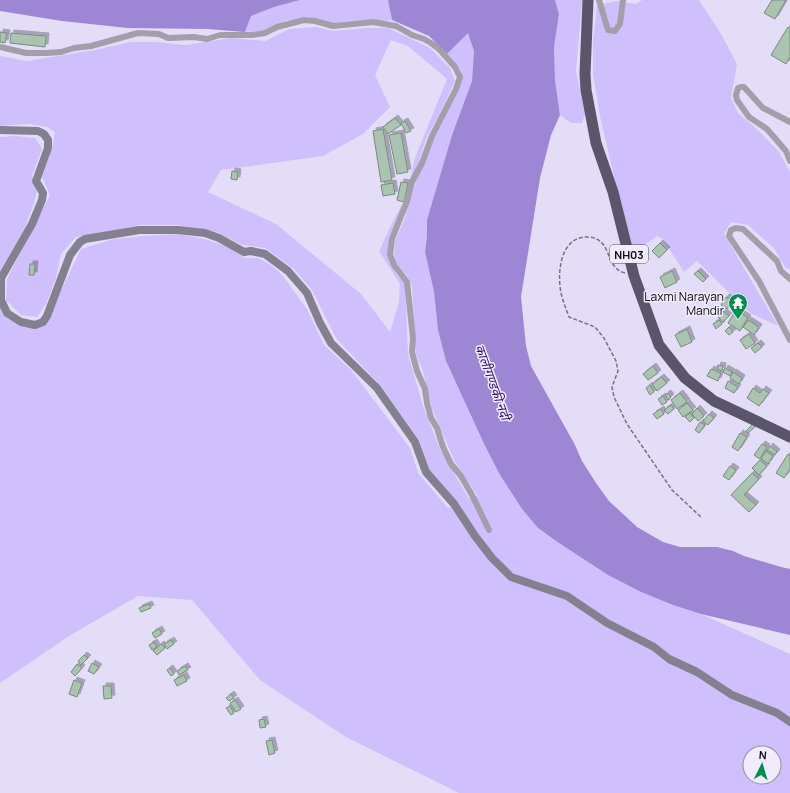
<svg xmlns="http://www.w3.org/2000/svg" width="790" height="793" viewBox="0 0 790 793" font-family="Manrope,'Noto Sans Devanagari',sans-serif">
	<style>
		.green { fill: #cfbffd; fill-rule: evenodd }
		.water { fill: #9d86d4 }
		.building { fill: #abc3b1; stroke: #758c7b; filter: url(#shadow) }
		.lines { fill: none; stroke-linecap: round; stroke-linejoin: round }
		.path { stroke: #767283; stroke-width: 1.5; stroke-dasharray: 4 2; stroke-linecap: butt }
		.street { stroke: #a29fab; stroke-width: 6 }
		.secondary { stroke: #838090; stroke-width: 8 }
		.highway { stroke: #5b556b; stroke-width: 11 }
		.labels { text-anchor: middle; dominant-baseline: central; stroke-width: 3; stroke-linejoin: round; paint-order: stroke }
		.shield { fill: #f0ecfc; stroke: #524e5a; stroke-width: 1 }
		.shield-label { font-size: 11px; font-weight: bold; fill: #0e0b14 }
		.poi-label { font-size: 12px; fill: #0e0b14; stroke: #f0ecfc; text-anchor: end }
		.water-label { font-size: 13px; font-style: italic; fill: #380f6c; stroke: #f0ecfc }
	</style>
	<defs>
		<filter id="shadow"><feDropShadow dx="3" dy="-3" stdDeviation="0" flood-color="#0004"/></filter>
	</defs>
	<rect width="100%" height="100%" fill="#e3ddf7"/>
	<!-- green -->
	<path class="green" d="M300,0H388L392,20L386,21L357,20L333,23L307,17L285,21L261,31L245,32L251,16L274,7Z
		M555,0H582L576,71L585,114L582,123H571L560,115L555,80L554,47L559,14Z
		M642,0H699L721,34L737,64L731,98L738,113L757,129L779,152L790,172V270L785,267L774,248L748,225L731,222L724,234L778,326L750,313L697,261L684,272L663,239L657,236L632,254L600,116L593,74V41L597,5L617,1L636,4Z
		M316,27L333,31L366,28H388L430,48L450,68L455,81L439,115L426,139L406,201L391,239L388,255L396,274L405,283L408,354L423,406L440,449L469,499L477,495L455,462L432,409L423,371L416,355L412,285L407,276L394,260L395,241L405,218L407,207L419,174L430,147L462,79L461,71L447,54L468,32L474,51L472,81L452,135L427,220V236L425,252L434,292L438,330L446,361L484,445L500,475L522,509L538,528L562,545L608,575L641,592L673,605L701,614L790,654V793H459L346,737L260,680L192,600L138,596L69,636L0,683V307L3,315C20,324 28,330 47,324L55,303L81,249L114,239L145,236L180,234L208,240L229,247L245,258H258L271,265L282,275L307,309L324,345L351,370L410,448L418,473L448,508L458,504L430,471L420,442L381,386L336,338L312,290L294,269L265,248L242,245L217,232L177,225H141L76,237L61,254L56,278L46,304L37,317L21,315L6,300L7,279L50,195L42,177L52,149L55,132L47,127L29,124L0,126V56L27,61L95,50L131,42H156L186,45L231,38L265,41L289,29ZM391,40L408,46L447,79L415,158L405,200L396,215L379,251L400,284L399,302L390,332L361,294L276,224L208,192L221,170L323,156L363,134L390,107L375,75ZM750,753H774V777H750Z
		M15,136L35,138L42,149L32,176L37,191L34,203L25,227L0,271V137Z"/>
	<!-- water -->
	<path class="water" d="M0,0H300L274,7L251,16L245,32L207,29L128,28L62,21L0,11Z
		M388,0H555L559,14L554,47L555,80L560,115L551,135L540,178L521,297L526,346L531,366L575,445L582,461L596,483L609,501L637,527L663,542L680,547H717L733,551L744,556L781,567L790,569V635L701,614L673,605L641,592L608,575L562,545L538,528L522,509L500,475L484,444L446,361L438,330L434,292L425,252L427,236V220L452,135L472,81L474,51L468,33L447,54L429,36L392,20Z"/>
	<!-- building -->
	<path class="building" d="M772,0H786L775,19L764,13Z
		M788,27L790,29V57L786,64L771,55Z
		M0,32L7,33L5,43L0,42Z
		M11,33L46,36L45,47L10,43Z
		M395,118L401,125L388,134L383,127Z
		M405,121L411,131L406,133L401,123Z
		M383,129L392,180L381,182L373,131Z
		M401,133L408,172L397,174L389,135Z
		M232,171L238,172L237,180L231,179Z
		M401,182L408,183L404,202L397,200Z
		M393,183L395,194L383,196L381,185Z
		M660,243L667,250L659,258L652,251Z
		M30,264H35L34,275H29Z
		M672,271L677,282L665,288L660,277Z
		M698,271L706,279L703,282L694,274Z
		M726,297L732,300L727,309L721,305Z
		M736,310L748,318L740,331L728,323Z
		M723,311L729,316L723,322L718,317Z
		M719,320L722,324L716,329L713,324Z
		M748,320L759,327L754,335L743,327Z
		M729,327L733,332L729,335L725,331Z
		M687,329L692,342L681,347L675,335Z
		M749,334L755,343L746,349L740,340Z
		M758,343L762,347L755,353L751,348Z
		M718,365L723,366L722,371L717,369Z
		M653,366L658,373L648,380L643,374Z
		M725,368L732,372L730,376L723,372Z
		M711,369L721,373L718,381L707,376Z
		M733,372L742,378L739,384L730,378Z
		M661,377L667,383L657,391L652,384Z
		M728,381L738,387L734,393L725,388Z
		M650,385L654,392L650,395L646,388Z
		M753,388L760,393L763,389L769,393L759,406L747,398Z
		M668,393L671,397L668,400L665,395Z
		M680,393L687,402L677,409L671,400Z
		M663,396L667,402L662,405L658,399Z
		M687,403L693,410L683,417L678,410Z
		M671,405L674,409L668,414L664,410Z
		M697,408L704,416L698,421L692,414Z
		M661,409L664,414L657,419L653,414Z
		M690,413L694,418L690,422L685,417Z
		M709,414L714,418L708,425L703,421Z
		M700,422L705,425L699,433L695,430Z
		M754,423L756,426L748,433L746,431Z
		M740,433L747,437L738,451L732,447Z
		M762,444L767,447L760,459L754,455Z
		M770,446L777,452L775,455L767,450Z
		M766,451L773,456L768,464L761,458Z
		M788,454L790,456V469L784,478L776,473Z
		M760,460L767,466L759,475L752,468Z
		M730,466L736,470L729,480L723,476Z
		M752,473L759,479L744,495L756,505L749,512L731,495Z
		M149,604L151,608L141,612L139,608Z
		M159,629L162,634L155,638L152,633Z
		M171,640L174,644L167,649L164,644Z
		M154,642L157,647L152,650L149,645Z
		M161,644L165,648L157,655L153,651Z
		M84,655L88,658L81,665L78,661Z
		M92,663L99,667L94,674L88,671Z
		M77,664L82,668L75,676L71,672Z
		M185,666L188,670L179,675L177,671Z
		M170,668L174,674L171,676L167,670Z
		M184,675L187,681L177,686L174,680Z
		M74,680L82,683L77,697L69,694Z
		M103,686H111L112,698L104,699Z
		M231,694L234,698L229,701L226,698Z
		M235,700L241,709L236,712L230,703Z
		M230,706L234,713L231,715L226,708Z
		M264,719L266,727L260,728L259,720Z
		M272,740L275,753L269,755L266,741Z"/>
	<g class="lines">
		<!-- path -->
		<path class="path" d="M625,273C604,268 613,238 588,237C560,236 557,273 561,293C563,301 566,309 569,317L595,327L604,338L616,361L618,371L612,387L614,397L627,424L672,490L701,517"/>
		<!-- street -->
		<path class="street" d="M599,0L608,30L615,31L620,24L623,0
			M0,47L26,53H46L61,52L74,48L91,46L138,33L159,34L168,38L194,37L207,39L220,35H252L265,33L277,27L304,20L315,21L333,26L373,22L396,26L412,35L424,39L431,43L439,49L455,67L460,77L456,89L432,136L422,163L412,182L407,201L392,239L390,255L394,265L407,282L413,338L412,352L417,371L425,389L427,403L431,418L437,428L443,447L451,464L461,476L472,495L489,530
			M790,122L763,108L744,87H741L738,88L736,95L737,100L749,117L767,129L786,151L790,161
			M790,279L781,271L777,261L743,229L736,228L731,230L729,236L759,281L790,340"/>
		<!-- secondary -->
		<path class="secondary" d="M0,130L38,131L44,134L48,140V148L36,181L43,193L42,200L32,224L1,278V300L7,313L21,322L35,325L43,322L47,316L70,255L80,242L85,239L139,230H178L205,233L219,238L244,252L251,251L265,254L288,271L307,293L320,323L331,343L377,388L415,442L426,472L454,504L475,536L492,558L511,577L567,596L607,623L654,647L669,659L697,672L732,695L777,713L790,722"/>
		<!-- highway -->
		<path class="highway" d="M588,0L585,74L586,90L596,143L613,192L634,276L659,345L685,378L714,401L790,437"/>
	</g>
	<!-- icons -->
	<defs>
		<g id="temple-pin" transform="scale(1)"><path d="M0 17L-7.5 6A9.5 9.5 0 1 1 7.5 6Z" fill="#008e4d" stroke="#f0ecfc"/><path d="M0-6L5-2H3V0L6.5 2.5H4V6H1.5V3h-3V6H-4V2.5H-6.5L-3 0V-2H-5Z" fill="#fff"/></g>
	</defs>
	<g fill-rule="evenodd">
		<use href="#temple-pin" x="738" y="303"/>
	</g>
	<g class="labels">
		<!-- shield labels -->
		<rect class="shield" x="610" y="245" width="38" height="18" rx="3"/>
		<g class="shield-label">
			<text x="629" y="254">NH03</text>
		</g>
		<!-- poi labels -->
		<g class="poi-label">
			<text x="724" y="296">Laxmi Narayan<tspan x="724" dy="14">Mandir</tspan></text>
		</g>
		<!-- water labels -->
		<g class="water-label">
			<text transform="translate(493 382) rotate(70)">कालीगण्डकी नदी</text>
		</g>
	</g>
	<!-- north arrow -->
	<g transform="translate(762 765) rotate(5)"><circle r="19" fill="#f0ecfc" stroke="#96929f"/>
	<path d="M0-3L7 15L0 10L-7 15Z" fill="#008e4d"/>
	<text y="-6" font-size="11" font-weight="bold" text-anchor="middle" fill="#0e0b14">N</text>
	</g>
</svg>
